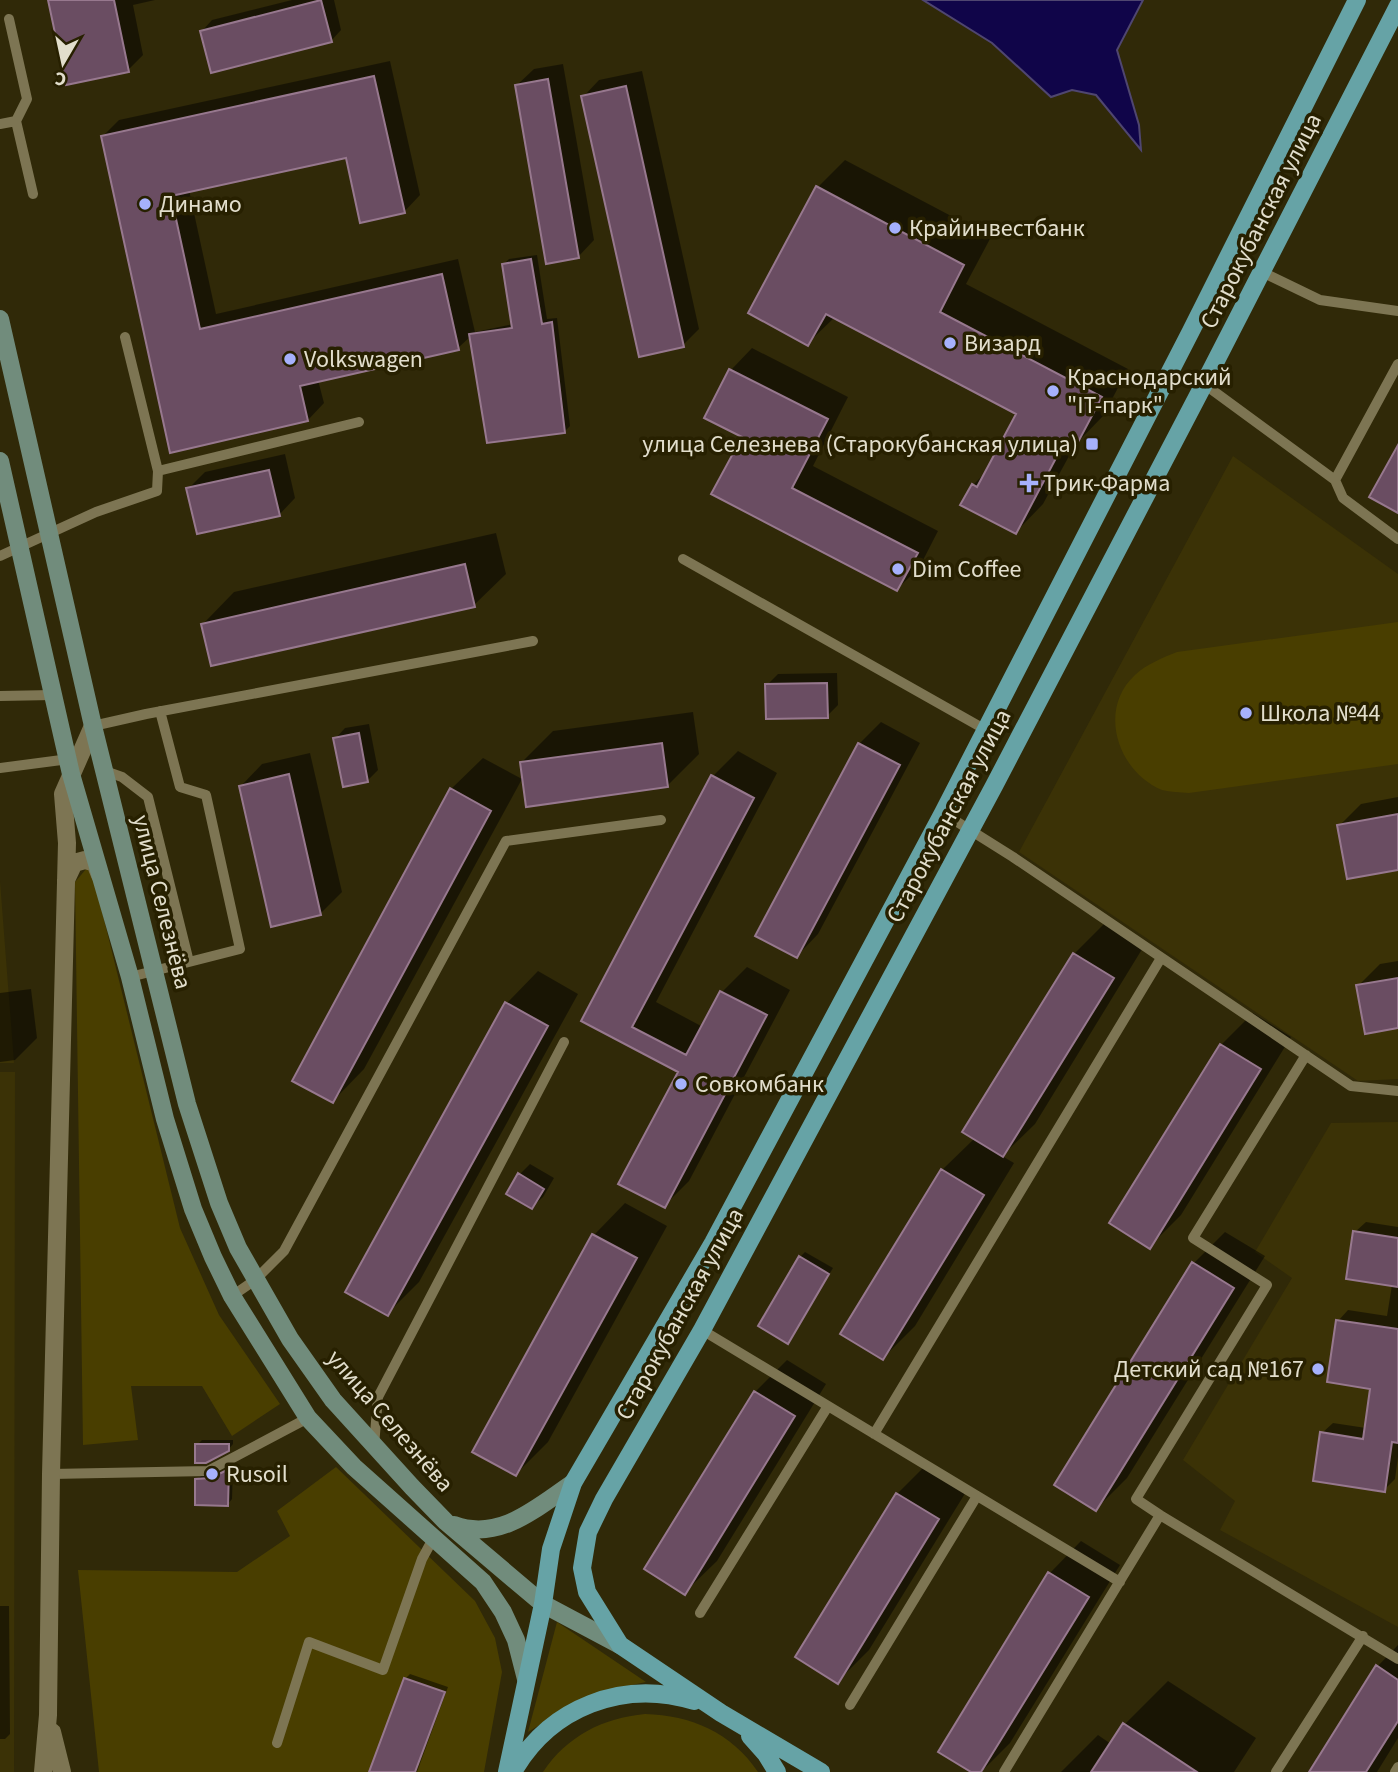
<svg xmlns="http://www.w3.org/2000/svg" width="1398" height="1772" viewBox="0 0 1398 1772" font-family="'Source Sans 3',sans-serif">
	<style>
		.built { fill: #3b3206 }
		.green { fill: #493e00 }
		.water { fill: #100549; stroke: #4f4670; stroke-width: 2 }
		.shadow { fill: #0007 }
		.building { fill: #6a4d62; stroke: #97788e; stroke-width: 2 }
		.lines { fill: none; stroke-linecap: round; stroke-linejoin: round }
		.service { stroke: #7d7553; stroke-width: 10 }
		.tertiary { stroke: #7d7553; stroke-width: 18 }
		.secondary { stroke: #718c7c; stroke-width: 18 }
		.primary { stroke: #66a3a6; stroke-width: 18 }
		.poi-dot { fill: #a6b1fc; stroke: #272000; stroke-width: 2.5 }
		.labels { text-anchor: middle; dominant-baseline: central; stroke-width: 7; stroke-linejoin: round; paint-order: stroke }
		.poi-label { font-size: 24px; fill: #e2decc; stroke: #272000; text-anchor: start }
		.street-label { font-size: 24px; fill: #e2decc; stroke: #272000 }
	</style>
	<rect width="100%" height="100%" fill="#302908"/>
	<!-- built -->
	<path class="built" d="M1233,456L1398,574V1079L1358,1081L1019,852Z
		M0,881L14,1063H0Z
		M0,1072H15L14,1772H0Z
		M1398,1122V1627L1220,1530L1235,1501L1183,1460L1292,1278L1255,1252L1331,1123Z"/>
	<!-- green -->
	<path class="green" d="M1398,622V764L1189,793C1180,792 1170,792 1162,790C1118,772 1097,710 1135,675C1147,664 1162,658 1177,652Z
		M87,868L95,883L180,1228L219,1315L280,1404L232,1436L202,1386H131L138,1440L83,1445L75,882Z
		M336,1467L475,1601L495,1638L502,1672L484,1772H99L78,1570L237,1572L290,1536L277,1511Z
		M557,1622L646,1682L599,1692L567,1708L528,1732Z
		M645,1714C691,1715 732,1733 758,1772H543C567,1736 603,1718 645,1714Z"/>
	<!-- water -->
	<path class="water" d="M923,0H1143L1117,50L1139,125L1141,150L1096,95L1072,90L1051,97L992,43Z"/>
	<!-- shadow -->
	<path class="shadow" d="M50,0H155L133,5L143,55L128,70Z
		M292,0H334L341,30L331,41L202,31L212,20Z
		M390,61L420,195L404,212L347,156L189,190L216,314L458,259L475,332L513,324L503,265L509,259L537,255L547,319L557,318L570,426L564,432L471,336L458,348L318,380L324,403L308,420L171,451L103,136L119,120Z
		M563,64L594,240L578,257L517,85L534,69Z
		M642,71L699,329L683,345L583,97L599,80Z
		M845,160L991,237L966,284L1128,369L1103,416L1075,445L1043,504L1016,532L963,504L973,485L988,470L1018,414L835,317L808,343L818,187Z
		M752,348L848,397L813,466L938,531L919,568L897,589L714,493L744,436L707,417L731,370Z
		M285,454L295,498L279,515L188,489L205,472Z
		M496,533L506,574L474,605L203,624L234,592Z
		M837,673L838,705L827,716L767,685L778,674Z
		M693,712L699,754L667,786L521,763L553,731Z
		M881,722L920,743L818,934L797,956L859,744Z
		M369,724L378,770L368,780L335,739L345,728Z
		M738,751L777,773L656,1002L703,1027L722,992L747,967L790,990L689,1181L664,1206L680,1071L583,1020L713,776Z
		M310,753L342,892L320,914L241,786L262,764Z
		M483,758L522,779L364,1069L333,1101L451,789Z
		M1398,797V868L1339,826L1361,804Z
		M1106,922L1144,946L1035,1124L1002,1156L1014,1163L915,1326L883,1358L942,1170L975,1138L1074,954Z
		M1398,961V1026L1358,986L1380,964Z
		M538,971L578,994L419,1282L387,1314L347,1292L507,1003Z
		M31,989L37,1038L15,1060L0,1062V993Z
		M1253,1013L1291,1037L1181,1215L1150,1246L1221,1045Z
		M530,1164L554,1178L543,1197L532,1207L520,1174Z
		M625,1203L667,1226L548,1442L516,1474L594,1235Z
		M1366,1222L1398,1227V1457L1395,1479L1384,1490L1322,1433L1333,1423L1366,1428L1372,1387L1338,1321L1348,1310L1387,1316L1392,1285L1355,1232Z
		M1225,1232L1265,1256L1127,1478L1096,1509L1194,1263Z
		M805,1252L833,1268L788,1341L800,1257Z
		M787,1360L826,1384L717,1561L685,1592L755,1392Z
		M202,1440H233V1444L228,1450L197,1445Z
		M929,1462L969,1487L869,1650L838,1681L897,1494Z
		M233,1466L232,1499L228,1504L197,1480L202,1475L217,1474Z
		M1081,1541L1120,1565L1010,1743L981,1772H974L940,1751L1050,1573Z
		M0,1606H9L10,1734L5,1739H0Z
		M1398,1645V1738L1377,1772H1311L1377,1667Z
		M410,1674L448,1687L417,1772H371L405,1679Z
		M1168,1681L1256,1738L1234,1772H1061L1098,1735L1111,1744L1124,1725Z"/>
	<!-- building -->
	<path class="building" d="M48,0H114L129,72L66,85Z
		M321,0L332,42L211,73L200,31Z
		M374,76L405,213L360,223L346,158L171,196L200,329L442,274L459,350L300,386L308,421L170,453L101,136Z
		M548,79L579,258L546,264L515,85Z
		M626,86L684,347L639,357L581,96Z
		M816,186L964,265L940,312L1102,397L1076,446L1065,441L1016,534L960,505L972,484L977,487L1016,414L826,314L808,346L748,313Z
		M531,259L542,324L552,322L565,433L487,443L469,334L512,328L502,264Z
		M729,369L828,419L792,488L918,553L897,591L711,494L742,437L704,418Z
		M1398,445V513L1369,497Z
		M269,470L280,516L197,534L186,488Z
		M465,564L475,607L211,666L201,624Z
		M827,683L828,718L766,719L765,684Z
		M359,733L368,782L343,787L333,738Z
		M662,743L668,787L526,807L520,762Z
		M858,743L900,765L797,958L755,936Z
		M289,774L321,915L271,927L239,786Z
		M711,775L754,798L632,1027L686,1055L720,991L767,1015L665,1208L618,1184L678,1072L581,1021Z
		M450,788L491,811L333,1103L292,1081Z
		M1398,814V870L1347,879L1337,825Z
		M1073,953L1114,978L1003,1157L962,1132Z
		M1398,978V1028L1365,1034L1356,985Z
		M505,1002L548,1026L388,1316L345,1292Z
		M1220,1044L1261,1069L1150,1249L1109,1223Z
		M941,1169L984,1195L883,1360L840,1334Z
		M518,1173L544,1189L532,1209L506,1194Z
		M1353,1231L1398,1238V1287L1346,1279Z
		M592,1234L637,1258L516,1476L472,1452Z
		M799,1256L829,1274L788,1344L758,1326Z
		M1192,1262L1234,1288L1096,1511L1054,1485Z
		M1336,1320L1398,1329V1443L1392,1442L1385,1492L1313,1481L1320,1432L1363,1439L1370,1389L1327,1382Z
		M754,1391L795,1416L685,1595L644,1569Z
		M195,1444H229V1451L206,1463H195Z
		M229,1469L228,1506L195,1505V1479L211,1478Z
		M896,1493L939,1519L838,1684L795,1657Z
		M1048,1572L1089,1597L981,1772H971L938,1752Z
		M1376,1665L1398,1680V1721L1366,1772H1309Z
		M404,1678L445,1692L415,1772H369Z
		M1123,1723L1197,1772H1091Z"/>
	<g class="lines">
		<!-- service -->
		<path class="service" d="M9,19L27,99L16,121
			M0,124L16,121L33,194
			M1262,272L1320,300L1398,311
			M125,337L158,471
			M1204,384L1335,480L1398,364
			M1335,480L1343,498L1398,539
			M0,556L96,512L157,491L158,471L359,422
			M683,559L986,730
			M0,696L53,695
			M93,726L146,714L533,641
			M0,768L69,759
			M105,771L122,777L148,797L189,962
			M943,813L1013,857L1351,1086L1398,1091
			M130,977L240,949L206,795L180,787L160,711
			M232,1296L255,1280L284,1251L506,841L661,820
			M702,1330L1120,1582
			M874,1434L1161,958
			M374,1446L378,1397L564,1042
			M51,1474L208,1471L308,1418
			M1160,1515L1136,1499L1267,1285L1193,1238L1306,1055
			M700,1613L828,1406
			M850,1705L977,1496
			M277,1743L309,1642L383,1670L422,1559L434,1537
			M1004,1772L1160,1515L1398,1659
			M1276,1772L1363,1636
			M1395,1772L1398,1767"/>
		<!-- tertiary -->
		<path class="tertiary" d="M66,880L74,863L85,860L95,863L100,875
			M52,1732L62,1772
			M43,1772L48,1715L51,1474L67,843L63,794L93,726"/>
		<!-- secondary -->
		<path class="secondary" d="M0,319L93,726L187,1104L219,1203L238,1248L290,1339L333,1400L412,1487L446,1522L543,1604L620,1645
			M0,461L71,774L130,977L165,1119L193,1209L213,1257L232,1296L308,1418L354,1467L483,1582L503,1612L516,1640L526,1679
			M454,1525C500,1542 537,1507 573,1483"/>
		<!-- primary -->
		<path class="primary" d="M750,1736L766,1754L777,1772
			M507,1772L543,1604L551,1549L573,1483L713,1243L943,813L1191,331L1357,0
			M513,1772C550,1707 623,1679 694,1701
			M821,1772L721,1713L620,1645L587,1592L582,1568L588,1532L604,1499L702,1330L994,786L1204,384L1398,6"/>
	</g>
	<!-- markers -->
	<g class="poi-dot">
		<circle cx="145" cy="204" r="7"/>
		<circle cx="895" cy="228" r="7"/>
		<circle cx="950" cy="343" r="7"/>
		<circle cx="290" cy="359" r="7"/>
		<circle cx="1053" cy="391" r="7"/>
		<rect x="1085" y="437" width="14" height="14" rx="3.5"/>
		<path d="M1025.5 472.5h7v7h7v7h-7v7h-7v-7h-7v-7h7z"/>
		<circle cx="898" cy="569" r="7"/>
		<circle cx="1246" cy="713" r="7"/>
		<circle cx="681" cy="1084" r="7"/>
		<circle cx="1318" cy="1369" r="7"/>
		<circle cx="212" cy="1474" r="7"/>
	</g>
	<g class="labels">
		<!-- poi labels -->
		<g class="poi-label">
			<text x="159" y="204">Динамо</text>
			<text x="909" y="228">Крайинвестбанк</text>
			<text x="964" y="343">Визард</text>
			<text x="304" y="359">Volkswagen</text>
			<text x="1067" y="377">Краснодарский<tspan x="1067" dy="28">"IT-парк"</tspan></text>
			<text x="1078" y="444" text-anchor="end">улица Селезнева (Старокубанская улица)</text>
			<text x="1043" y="483">Трик-Фарма</text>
			<text x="912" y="569">Dim Coffee</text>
			<text x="1260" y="713">Школа №44</text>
			<text x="695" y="1084">Совкомбанк</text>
			<text x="1304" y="1369" text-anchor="end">Детский сад №167</text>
			<text x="226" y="1474">Rusoil</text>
		</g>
		<!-- street labels -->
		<g class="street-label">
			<text transform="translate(1261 221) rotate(-63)">Старокубанская улица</text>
			<text transform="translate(949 816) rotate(-62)">Старокубанская улица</text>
			<text transform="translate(162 902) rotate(76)">улица Селезнёва</text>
			<text transform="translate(680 1314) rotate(-61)">Старокубанская улица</text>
			<text transform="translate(390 1421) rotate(49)">улица Селезнёва</text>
		</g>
	</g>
	<!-- north arrow -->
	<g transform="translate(63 63) rotate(189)" stroke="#272000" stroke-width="5" paint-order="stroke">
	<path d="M0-5L12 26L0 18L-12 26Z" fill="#e2decc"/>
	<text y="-10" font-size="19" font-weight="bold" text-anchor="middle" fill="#e2decc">С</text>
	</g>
</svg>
